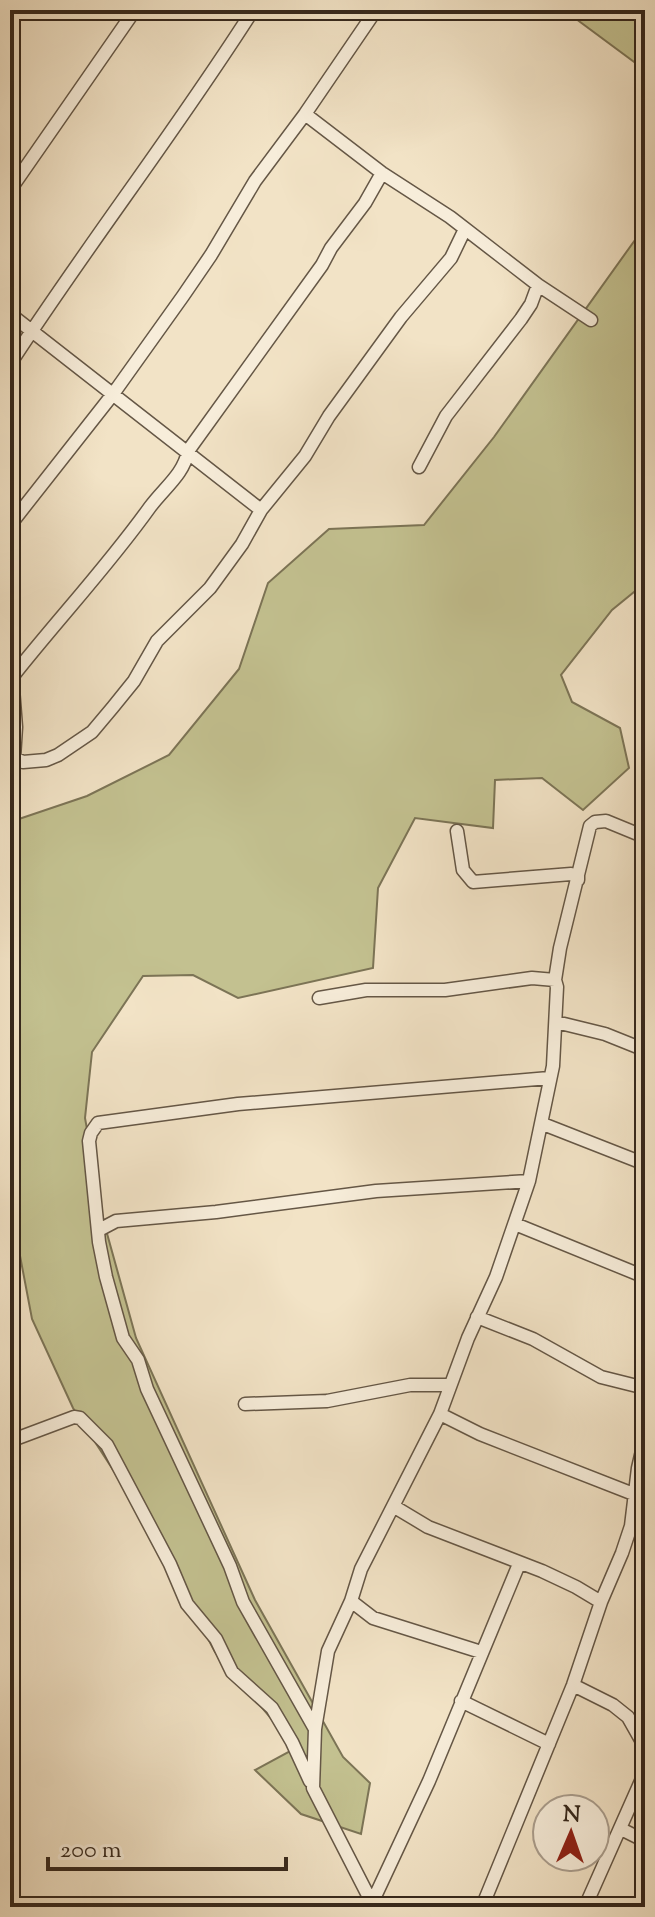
<svg xmlns="http://www.w3.org/2000/svg" width="655" height="1917" viewBox="0 0 655 1917" font-family="'Sorts Mill Goudy',serif">
	<style>
		.green { fill: #c3c190; stroke: #7c7456; stroke-width: 2 }
		.lines { fill: none; stroke-linecap: round; stroke-linejoin: round }
		.minor-casing { stroke: #655746; stroke-width: 15 }
		.minor { stroke: #f7edda; stroke-width: 12 }
	</style>
	<rect width="100%" height="100%" fill="#f2e3c6"/>
	<filter id="stains"><feTurbulence type="fractalNoise" baseFrequency=".0025" numOctaves="4"/><feColorMatrix values="0 0 0 0 .2 0 0 0 0 .09 0 0 0 0 .02 0 0 0 .5 -.17"/></filter>
	<radialGradient id="worn" r=".72"><stop offset=".6" stop-color="#630" stop-opacity="0"/><stop offset="1" stop-color="#630" stop-opacity=".3"/></radialGradient>
	<!-- green -->
	<path class="green" d="M564,10H645V70Z
		M645,226V583L612,610L561,675L572,702L620,728L629,768L583,810L542,778L495,780L493,828L415,818L378,888L373,968L238,998L193,975L143,976L92,1052L85,1118L103,1219L136,1338L255,1600L343,1757L370,1783L361,1834L301,1814L255,1770L296,1748L215,1652L141,1513L73,1408L32,1319L10,1203V1068L16,1063L10,1019V822L87,796L169,755L239,669L268,583L329,529L424,525L494,437Z"/>
	<g class="lines">
		<!-- minor casing -->
		<g class="minor-casing">
			<path id="minor" d="M10,19L18,10
				M305,114L382,173L450,217L538,285L591,320
				M10,190L135,10
				M10,314L261,510
				M10,364C88,244 176,131 253,10
				M419,467L446,416L521,319L531,304L538,285
				M10,525L113,394L183,296L211,255L255,181L305,114L376,10
				M10,650L16,727L14,758
				M13,676C58,619 108,566 150,507C164,488 184,474 188,451L322,265L331,248L365,203L382,173
				M10,759L14,758L23,762L46,760L58,755L92,732L113,707L134,681L157,641L210,588L242,544L261,510L305,456L329,416L401,317L451,258L465,229
				M457,831L463,870L473,882L571,874L578,876V880
				M319,998L366,990H445L532,978L555,980
				M556,1022L605,1034L645,1050
				M543,1124L645,1164
				M515,1224L645,1277
				M99,1230L116,1221L216,1212L376,1191L529,1181
				M477,1317L533,1339L601,1377L645,1388
				M245,1404L327,1401L410,1385H450
				M440,1414L480,1434L636,1495L645,1501
				M10,1441L74,1417L80,1418L107,1445L170,1564L187,1604L216,1639L232,1672L272,1708L292,1742L310,1781
				M393,1506L428,1527L542,1571L576,1587L601,1602
				M351,1601L373,1618L481,1652
				M573,1685L613,1705L628,1717L645,1747
				M461,1701L549,1744
				M315,1729L328,1651L351,1601L361,1569L440,1414L468,1338L496,1277L529,1181L553,1066L557,987L555,980L560,948L590,826L595,822L606,821L645,837
				M621,1829L645,1841
				M372,1903L429,1781L519,1564
				M374,1907L313,1788L315,1729L243,1602L230,1566L147,1389L138,1360L123,1338L106,1277L99,1242L89,1141L91,1133L98,1123L238,1104L549,1078
				M482,1907L573,1685L601,1602L622,1553L631,1526L638,1468L645,1438
				M585,1907L645,1772"/>
		</g>
		<!-- minor -->
		<use href="#minor" class="minor"/>
	</g>
	<!-- margin -->
	<rect width="655" height="1917" fill="none" stroke="#f2e3c6" stroke-width="40"/>
	<rect x="12" y="12" width="631" height="1893" fill="none" stroke="#36281c" stroke-width="4"/>
	<rect x="20" y="20" width="615" height="1877" fill="none" stroke="#36281c" stroke-width="2"/>
	<!-- north arrow -->
	<g transform="translate(571 1833) rotate(2)"><circle r="38" fill="#f7edda" stroke="#aa9e8e" stroke-width="2"/>
	<path d="M0-6L14 30L0 20L-14 30Z" fill="#8f2418"/>
	<text y="-12" font-size="22" font-weight="bold" text-anchor="middle" fill="#36281c">N</text>
	</g>
	<!-- scale -->
	<path d="M48 1857v12h238v-12" fill="none" stroke="#36281c" stroke-width="4"/>
	<text x="60" y="1857" font-size="24" fill="#36281c" stroke="#f7edda" stroke-width="6" paint-order="stroke">200 m</text>
	<rect width="100%" height="100%" filter="url(#stains)"/>
	<rect width="100%" height="100%" fill="url(#worn)"/>
</svg>
